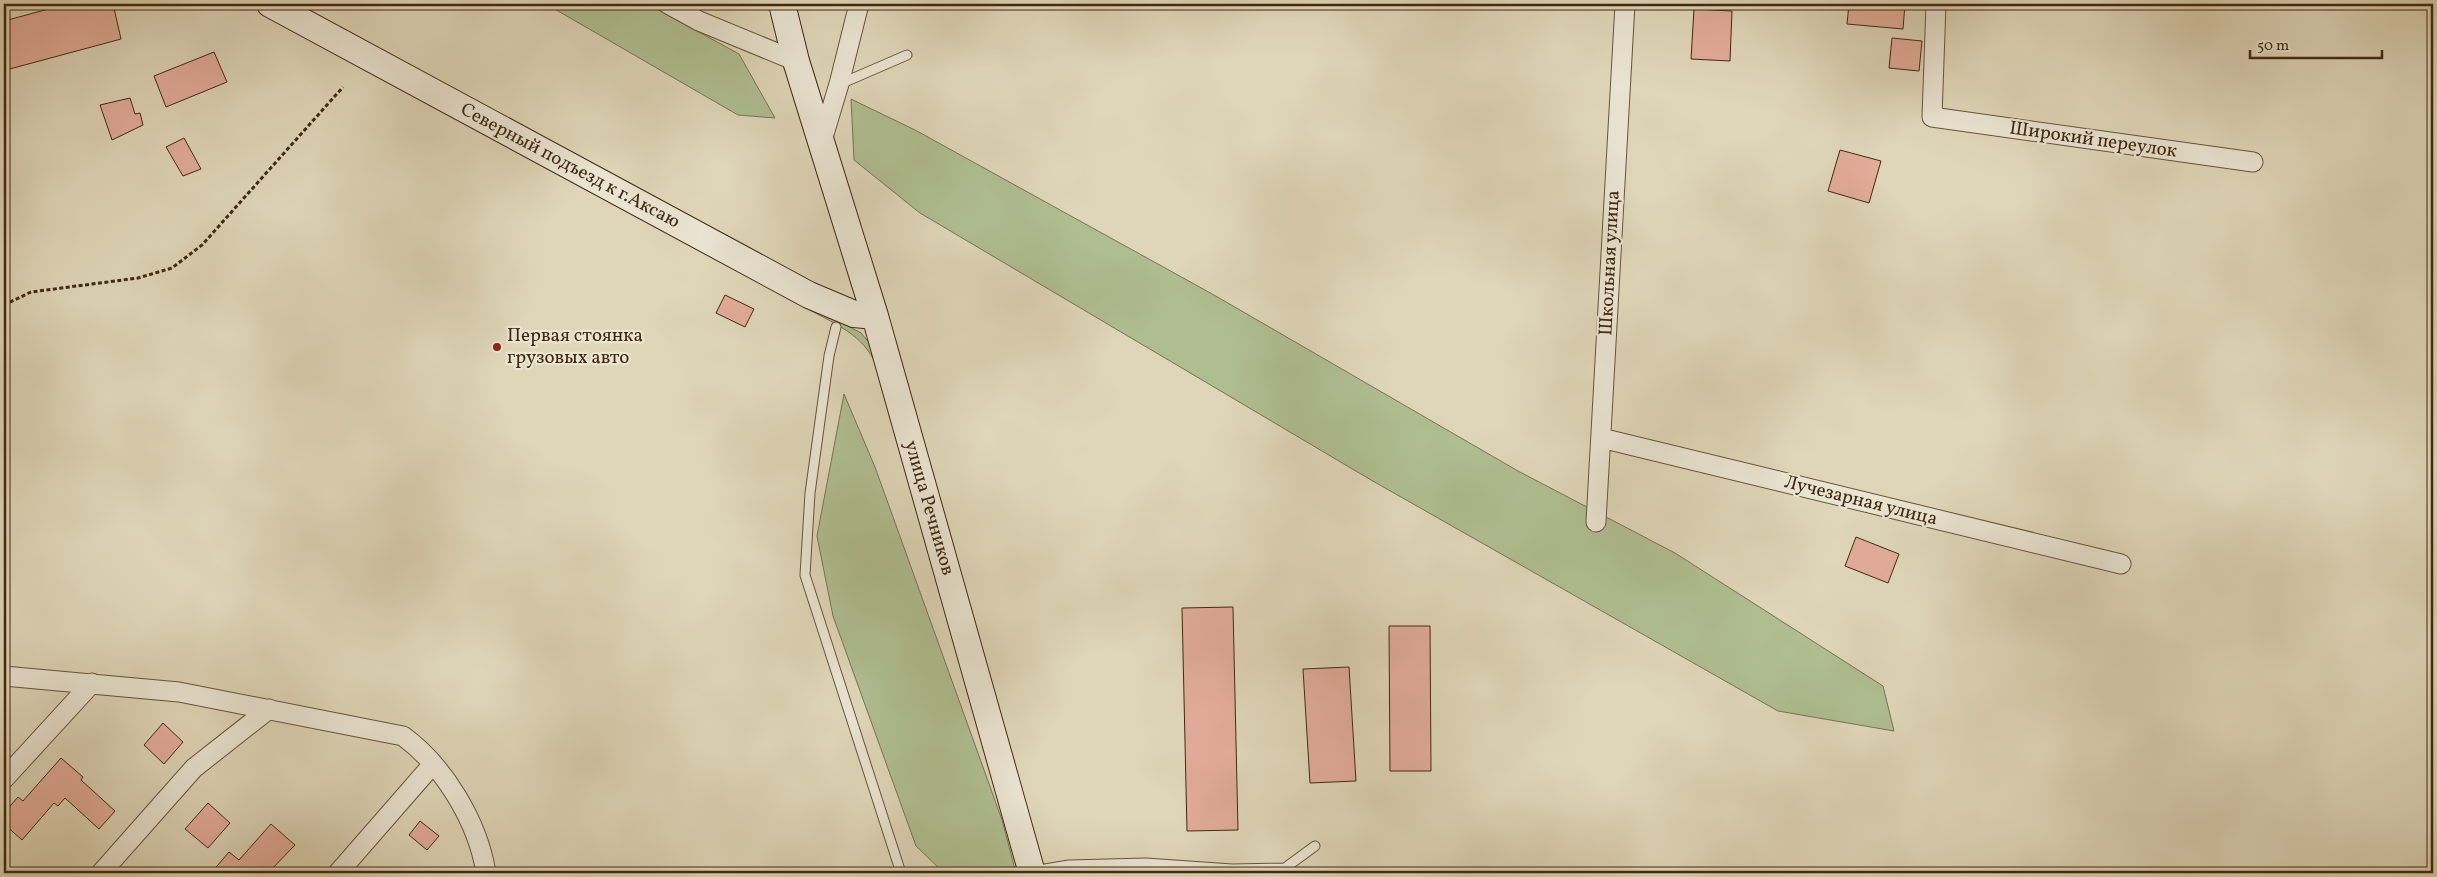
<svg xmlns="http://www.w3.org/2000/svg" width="2437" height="877" viewBox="0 0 2437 877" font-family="Vollkorn,serif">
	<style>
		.green { fill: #afbe91; stroke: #787451 }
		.building { fill: #e2ac9a; stroke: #412911 }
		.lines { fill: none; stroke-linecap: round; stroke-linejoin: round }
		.lane-casing { stroke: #68543b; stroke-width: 11 }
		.street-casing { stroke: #68543b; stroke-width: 21 }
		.secondary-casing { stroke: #412911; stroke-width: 28 }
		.path { stroke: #412911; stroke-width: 3; stroke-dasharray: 4 2.5; stroke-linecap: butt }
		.lane { stroke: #eae4d2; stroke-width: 9 }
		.street { stroke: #eae4d2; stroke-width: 19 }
		.secondary { stroke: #eae4d2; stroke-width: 26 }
		.poi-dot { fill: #8f2418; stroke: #eae4d2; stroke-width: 2 }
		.labels { text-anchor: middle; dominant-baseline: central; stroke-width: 4.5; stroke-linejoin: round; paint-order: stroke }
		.street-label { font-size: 19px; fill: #412911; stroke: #eae4d2 }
		.poi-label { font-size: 19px; fill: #412911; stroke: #eae4d2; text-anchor: start }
	</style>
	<rect width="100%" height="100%" fill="#dfd6b9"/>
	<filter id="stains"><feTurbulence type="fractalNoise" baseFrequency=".004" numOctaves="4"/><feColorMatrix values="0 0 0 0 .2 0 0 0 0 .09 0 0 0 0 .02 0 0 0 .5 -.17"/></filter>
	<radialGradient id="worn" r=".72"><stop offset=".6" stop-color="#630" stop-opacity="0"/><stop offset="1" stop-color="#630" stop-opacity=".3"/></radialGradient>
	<!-- green -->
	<path class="green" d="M546,4H648L739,54L775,118L738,115Z
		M851,99L917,131L1214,295L1518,471L1675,553L1883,686L1894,731L1778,711L1371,480L920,213L854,160Z
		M810,305L861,333L873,347L876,365C864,335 835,324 808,309Z
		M844,394L875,467L1002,820L1016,873H944L916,846L833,616L817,536Z"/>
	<!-- building -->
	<path class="building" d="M67,4H113L121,39L6,70L4,62V21Z
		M1849,4H1905L1903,29L1847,24Z
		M1694,9L1732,11L1730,61L1691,59Z
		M1892,38L1922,41L1919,71L1889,68Z
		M214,52L227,82L166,107L154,76Z
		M130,98L135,114L140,113L143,125L112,140L100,105Z
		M184,138L201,169L183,176L166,147Z
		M1840,150L1881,161L1869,203L1828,191Z
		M725,295L754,309L745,327L716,313Z
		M1856,537L1899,554L1888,583L1845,566Z
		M1233,607L1238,830L1187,831L1182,608Z
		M1389,626H1430L1431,771H1390Z
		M1349,667L1356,781L1310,783L1303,669Z
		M163,723L183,742L164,764L144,745Z
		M61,758L83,777L81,780L115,811L99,829L65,798L58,806L54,803L22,840L4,824V813L18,797L23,801Z
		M208,803L230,823L208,848L185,829Z
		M420,821L439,836L427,850L409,835Z
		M271,824L295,845L268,873H211L229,852L239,860Z"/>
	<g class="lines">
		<!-- lane casing -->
		<g class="lane-casing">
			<path id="lane" d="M840,84L907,55
				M836,327L829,356L810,493L805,575L901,873
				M1033,871L1069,865L1146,863L1232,869L1285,868L1315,846"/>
		</g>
		<!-- street casing -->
		<g class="street-casing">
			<path id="street" d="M668,4L699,21L796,61
				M1936,4L1932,117L2253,162
				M821,144L839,84L859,4
				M1601,438L2121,564
				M1596,522L1625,4
				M4,676L179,692L403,736C444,766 478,822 486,873
				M4,779L92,683
				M101,873L194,768L269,709
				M338,873L433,764"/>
		</g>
		<!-- secondary casing -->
		<g class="secondary-casing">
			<path id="secondary" d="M270,4L809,295L854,314L875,316
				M782,4L796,61L875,316L1032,873"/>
		</g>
		<!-- path -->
		<path class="path" d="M4,305L31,292L138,278L172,268L202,245L343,87"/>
		<!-- lane -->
		<use href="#lane" class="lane"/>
		<!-- street -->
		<use href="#street" class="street"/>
		<!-- secondary -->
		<use href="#secondary" class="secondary"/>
	</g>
	<!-- markers -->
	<circle class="poi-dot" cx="497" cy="347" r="5"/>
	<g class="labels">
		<!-- street labels -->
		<g class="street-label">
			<text transform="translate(2093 140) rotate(8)">Широкий переулок</text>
			<text transform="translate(570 166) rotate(28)">Северный подъезд к г.Аксаю</text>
			<text transform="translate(1610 263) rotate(-87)">Школьная улица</text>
			<text transform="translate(1861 501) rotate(14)">Лучезарная улица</text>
			<text transform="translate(929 508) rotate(74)">улица Речников</text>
		</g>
		<!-- poi labels -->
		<g class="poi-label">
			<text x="507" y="336">Первая стоянка<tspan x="507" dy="22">грузовых авто</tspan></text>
		</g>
	</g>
	<!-- margin -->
	<rect width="2437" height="877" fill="none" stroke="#dfd6b9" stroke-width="20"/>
	<rect x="5" y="5" width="2427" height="867" fill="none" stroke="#412911" stroke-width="2.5"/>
	<rect x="10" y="10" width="2417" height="857" fill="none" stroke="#412911"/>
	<!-- scale -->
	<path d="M2250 50v8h132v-8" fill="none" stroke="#412911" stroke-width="2.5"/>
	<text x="2257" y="50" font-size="15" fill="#412911" stroke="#eae4d2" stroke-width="4" paint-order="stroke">50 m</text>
	<rect width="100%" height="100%" filter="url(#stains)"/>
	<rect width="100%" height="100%" fill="url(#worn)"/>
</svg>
